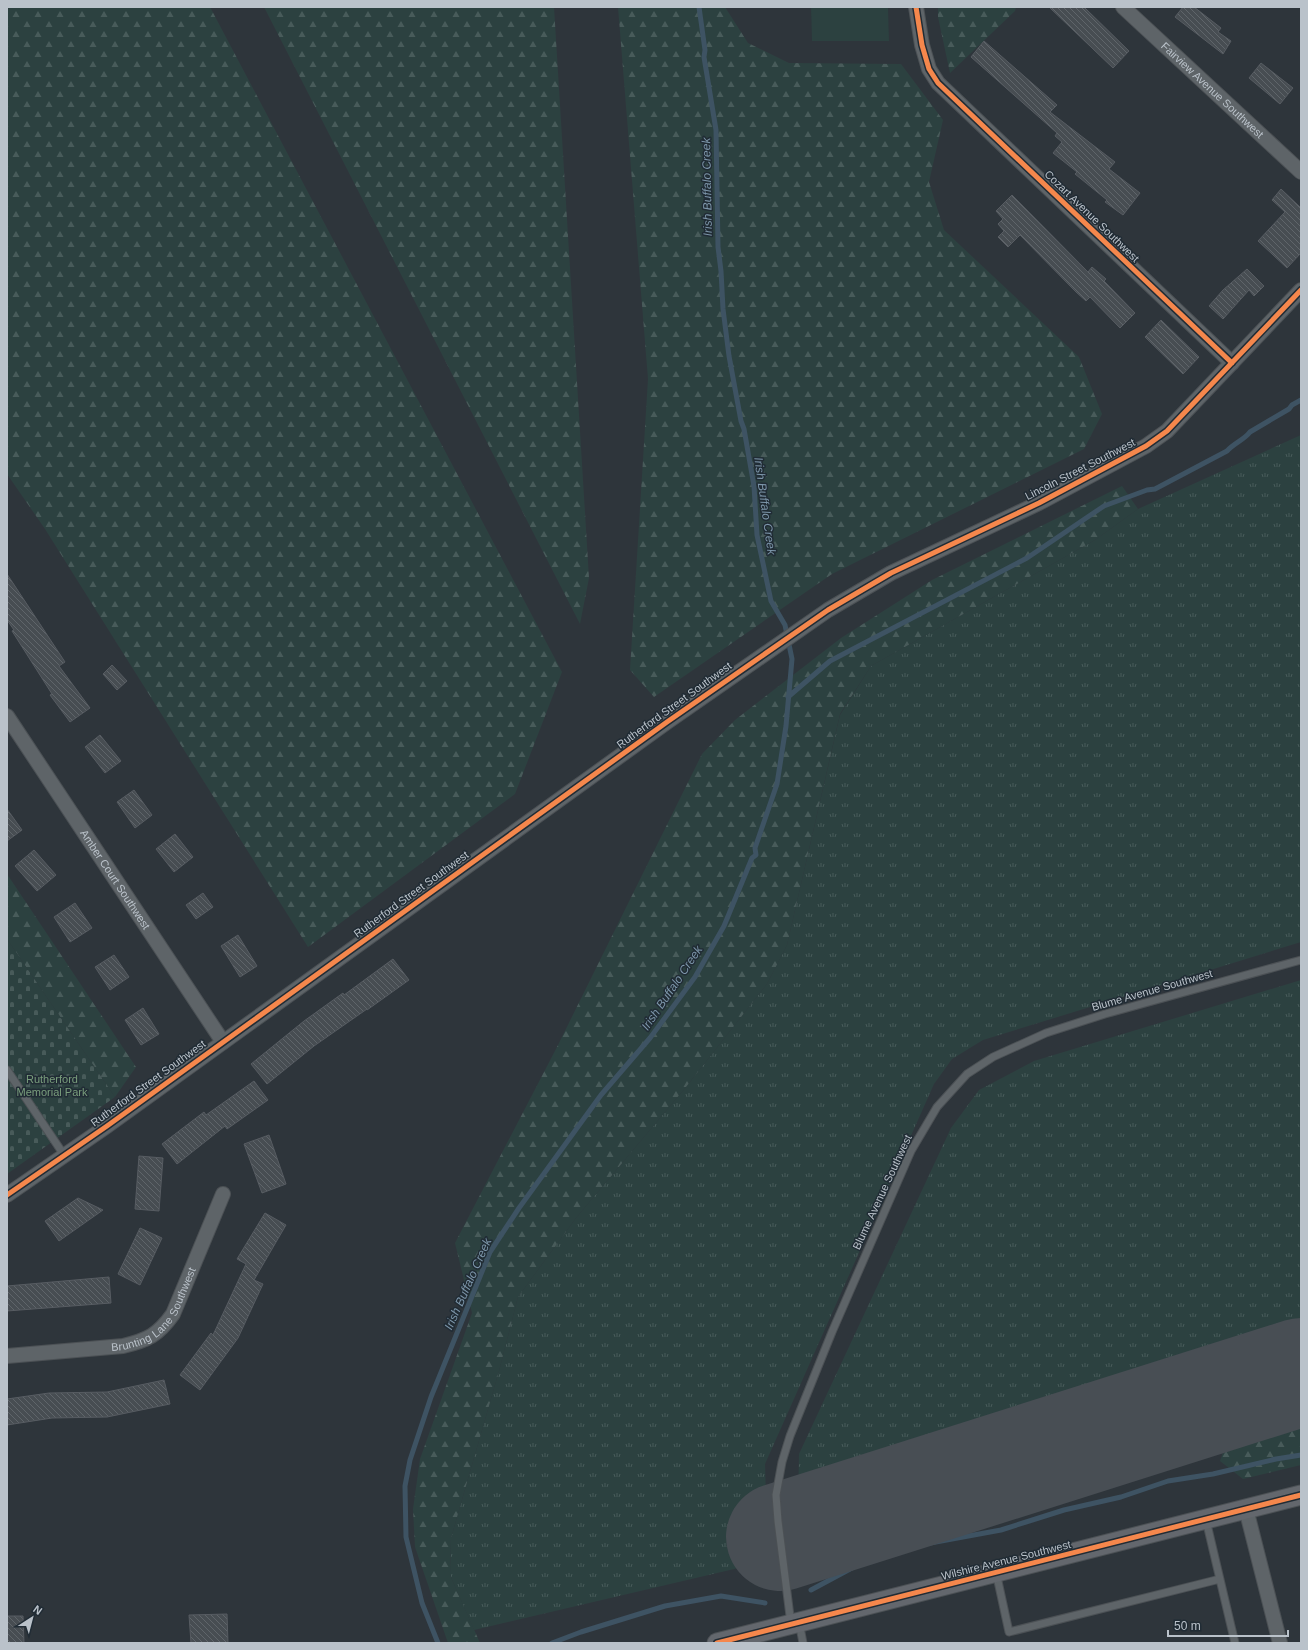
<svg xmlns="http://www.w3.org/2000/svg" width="1308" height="1650" viewBox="0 0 1308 1650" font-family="Helvetica,sans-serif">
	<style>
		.grass { fill: url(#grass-tufts) }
		.forest { fill: url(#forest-firs) }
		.cemetery { fill: url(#cemetery-stones) }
		.garden { fill: #2c4140 }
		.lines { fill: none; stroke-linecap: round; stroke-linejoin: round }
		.stream { stroke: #3e5363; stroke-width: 5 }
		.runway { stroke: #484e54; stroke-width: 108 }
		.building { fill: url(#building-back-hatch); stroke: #575c62 }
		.lane-casing { stroke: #4c5155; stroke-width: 9 }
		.street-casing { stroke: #4c5155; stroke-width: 16 }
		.secondary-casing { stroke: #4c5155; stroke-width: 21 }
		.lane { stroke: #5e6468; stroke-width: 7 }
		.street { stroke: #5e6468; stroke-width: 14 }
		.secondary { stroke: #63676d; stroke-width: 19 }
		.cycleway-casing { stroke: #212c35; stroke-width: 8 }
		.cycleway { stroke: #f5874c; stroke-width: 5 }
		.labels { text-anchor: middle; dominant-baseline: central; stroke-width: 3; stroke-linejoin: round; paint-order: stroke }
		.street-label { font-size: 11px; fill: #bac2ca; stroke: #212c35 }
		.park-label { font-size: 11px; fill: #7a9e7d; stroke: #212c35 }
		.water-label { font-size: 12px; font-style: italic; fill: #7d96aa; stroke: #212c35 }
	</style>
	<defs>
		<pattern id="grass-tufts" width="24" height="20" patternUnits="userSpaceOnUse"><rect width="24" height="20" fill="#2c4140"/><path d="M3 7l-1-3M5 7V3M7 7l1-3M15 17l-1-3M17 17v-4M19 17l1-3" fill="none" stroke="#485b5a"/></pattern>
		<pattern id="forest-firs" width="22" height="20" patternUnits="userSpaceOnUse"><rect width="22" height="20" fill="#2c4140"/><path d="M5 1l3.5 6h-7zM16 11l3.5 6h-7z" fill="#485b5a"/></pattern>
		<pattern id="cemetery-stones" width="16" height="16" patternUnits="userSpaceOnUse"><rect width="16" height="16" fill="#2c4140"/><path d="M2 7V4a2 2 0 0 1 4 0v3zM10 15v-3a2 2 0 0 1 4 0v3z" fill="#485b5a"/></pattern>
		<pattern id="building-back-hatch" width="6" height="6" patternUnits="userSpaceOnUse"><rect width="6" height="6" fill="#474d52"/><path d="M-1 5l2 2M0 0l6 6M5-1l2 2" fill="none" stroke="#5f656a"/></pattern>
	</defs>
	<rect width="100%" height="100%" fill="#2e353b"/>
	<!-- grass -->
	<path class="grass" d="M1301,435V942L983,1040L952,1059L934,1084L765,1464L768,1561L474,1630L450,1575L451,1538L499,1371L518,1297L576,1218L686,1087L767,984L787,945L840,715L871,666L1095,540L1138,509Z
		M1301,980V1342L798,1506L799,1454L951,1128L979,1090L1034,1061Z"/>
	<!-- forest -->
	<path class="forest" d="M7,7H210L562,672L515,794L308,947L45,529L7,474Z
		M264,7H554L589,578L580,624Z
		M618,7H725L748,43L789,63L901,64L943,120L929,182L944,230L1079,357L1102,414L1084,449L832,574L654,697L630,670L648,379Z
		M938,7H1016L1015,11L950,73L938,17Z
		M1122,486L1138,509L1095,540L871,666L840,714L787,945L767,984L686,1087L576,1218L518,1297L499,1371L451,1538L450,1575L480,1643H448L415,1547L413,1509L420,1459L472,1313L455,1243L557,1047L702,754L735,720L841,638L932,580Z
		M7,874L136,1067L115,1097L7,939Z
		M1301,1404V1465L1243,1479L1220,1461L1227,1441L1242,1420Z"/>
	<!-- cemetery -->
	<path class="cemetery" d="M7,939L115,1097L7,1174Z"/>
	<!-- garden -->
	<path class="garden" d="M811,7H888L889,41H812Z"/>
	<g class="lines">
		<!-- stream -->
		<path class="stream" d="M788,697L830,661L1027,558L1104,506L1147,490L1155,489L1227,451C1234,443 1244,440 1250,432L1289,409L1292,405L1301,400
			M811,1590L865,1561L914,1546L1001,1530L1064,1510L1121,1497L1168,1481L1213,1474L1276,1459L1301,1455
			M438,1643L422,1603L406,1537L405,1486L410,1460L431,1397L490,1252L519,1208L601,1095L650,1038L695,977L724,926L752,858L756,855L755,848L777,784L786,726L792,659L785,625L771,601L757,535L754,486L744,429L741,421L729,356L723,309L721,271L718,247L716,130L704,57L705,50L699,7
			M552,1643L581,1632L665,1606L721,1596L765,1603"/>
		<!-- runway -->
		<path class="runway" d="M780,1537L1301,1372"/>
	</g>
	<!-- building -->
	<path class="building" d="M1049,7H1084L1129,51L1113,68Z
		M1183,7H1194L1221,28L1218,32L1231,41L1223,54L1175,17Z
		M984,41L1057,105L1050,112L1115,162L1109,169L1140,193L1123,215L1105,202L1107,200L1075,174L1077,172L1053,153L1062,142L1055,136L1057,133L971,57Z
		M1261,63L1293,88L1280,104L1249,78Z
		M1281,189L1301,208V253L1287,268L1258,241L1285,212L1272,200Z
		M1012,195L1088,272L1092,267L1106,279L1104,281L1135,313L1120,328L1090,297L1086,301L1076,292L1020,235L1008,247L998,237L1004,231L998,224L1003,219L996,211Z
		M1247,269L1264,286L1254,296L1249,290L1223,319L1209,306L1223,290Z
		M1161,320L1199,357L1183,374L1145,337Z
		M7,574L65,662L59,666L90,708L70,722L50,695L52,694L12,631L14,630L7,620Z
		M112,665L127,681L117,690L103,674Z
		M100,735L121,761L105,773L85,747Z
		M134,790L152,815L135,828L117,802Z
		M7,809L22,830L7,841Z
		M175,834L193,857L174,872L156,849Z
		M34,850L56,875L37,891L15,866Z
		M203,893L213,907L196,919L186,905Z
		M75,903L92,928L70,942L54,917Z
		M238,935L257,966L240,977L221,946Z
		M114,955L129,977L110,990L95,967Z
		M393,959L409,980L367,1010V1009L314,1046L267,1084L251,1064L304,1021L343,993L344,995Z
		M143,1008L159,1034L141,1045L125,1020Z
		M254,1081L268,1100L227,1129L225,1126L177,1164L162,1144L204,1112L206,1115Z
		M269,1135L286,1184L262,1193L244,1144Z
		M139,1156L163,1158L159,1211L135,1209Z
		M78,1198L103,1210L59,1241L45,1221Z
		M265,1213L286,1225L254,1280L263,1284L238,1338L200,1390L180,1375L211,1333L213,1335L246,1264L237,1259Z
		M140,1228L162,1238L140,1285L118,1274Z
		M109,1277L111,1303L7,1311V1286Z
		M164,1380L170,1404L107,1417L52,1418L7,1425V1399L49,1393L107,1392Z
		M227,1614L228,1643H191L189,1615Z
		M7,1616H23L24,1643H7Z"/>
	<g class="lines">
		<!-- lane casing -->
		<g class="lane-casing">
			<path id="lane" d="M7,1070L64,1155
				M1206,1520L1235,1643
				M996,1572L1009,1632L1220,1579
				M799,1622L803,1643
				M791,1624L778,1521L776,1495L782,1462L790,1436L832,1332L911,1151L937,1107L967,1074L993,1057L1046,1033L1105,1014L1301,960"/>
		</g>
		<!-- street casing -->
		<g class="street-casing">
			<g id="street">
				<path d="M916,7L922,45L929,69L938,83L1232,363"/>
				<path id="s1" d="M1123,7L1301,172"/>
				<path id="s2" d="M7,716L223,1042"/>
				<path d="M7,1195L107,1126L667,722L828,610L891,573L1039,503L1146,446L1167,431L1301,290"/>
				<path id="s3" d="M7,1356L123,1346C148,1340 158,1335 173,1314L223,1194"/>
				<path d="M1246,1509L1280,1643"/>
			</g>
		</g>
		<!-- secondary casing -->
		<g class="secondary-casing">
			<path id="secondary" d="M717,1643L1301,1495"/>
		</g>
		<!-- lane -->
		<use href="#lane" class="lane"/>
		<!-- street -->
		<use href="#street" class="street"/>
		<!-- secondary -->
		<use href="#secondary" class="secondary"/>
		<!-- cycleway casing -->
		<g class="cycleway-casing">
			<path id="cycleway" d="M916,7L922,45L929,69L938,83L1232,363
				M7,1195L107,1126L667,722L828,610L891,573L1039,503L1146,446L1167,431L1301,290
				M717,1643L1301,1495"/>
		</g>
		<!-- cycleway -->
		<use href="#cycleway" class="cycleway"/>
	</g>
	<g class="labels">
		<!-- street labels -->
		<g class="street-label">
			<text stroke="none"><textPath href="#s1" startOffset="122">Fairview Avenue Southwest</textPath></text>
			<text transform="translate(1092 216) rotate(44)">Cozart Avenue Southwest</text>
			<text transform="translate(1080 469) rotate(-27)">Lincoln Street Southwest</text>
			<text transform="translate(674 705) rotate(-36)">Rutherford Street Southwest</text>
			<text stroke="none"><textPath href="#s2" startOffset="196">Amber Court Southwest</textPath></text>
			<text transform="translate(411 894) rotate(-36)">Rutherford Street Southwest</text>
			<text transform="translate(1152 990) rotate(-16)">Blume Avenue Southwest</text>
			<text transform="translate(148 1083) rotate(-36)">Rutherford Street Southwest</text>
			<text transform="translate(882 1192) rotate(-65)">Blume Avenue Southwest</text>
			<text stroke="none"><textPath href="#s3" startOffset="166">Brunting Lane Southwest</textPath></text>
			<text transform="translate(1006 1560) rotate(-14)">Wilshire Avenue Southwest</text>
		</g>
		<!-- park labels -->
		<g class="park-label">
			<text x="52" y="1079">Rutherford<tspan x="52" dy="13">Memorial Park</tspan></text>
		</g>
		<!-- water labels -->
		<g class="water-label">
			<text transform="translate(707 187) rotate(-91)">Irish Buffalo Creek</text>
			<text transform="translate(765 506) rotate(82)">Irish Buffalo Creek</text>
			<text transform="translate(672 988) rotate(-56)">Irish Buffalo Creek</text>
			<text transform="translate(468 1284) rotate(-66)">Irish Buffalo Creek</text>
		</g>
	</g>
	<!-- border -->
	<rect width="1308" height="1650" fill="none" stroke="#bac2ca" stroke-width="16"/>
	<!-- north arrow -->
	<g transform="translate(32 1618) rotate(36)" stroke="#212c35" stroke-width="3" paint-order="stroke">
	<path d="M0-3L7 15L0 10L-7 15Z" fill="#bac2ca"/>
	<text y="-6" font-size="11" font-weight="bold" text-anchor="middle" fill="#bac2ca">N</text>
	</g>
	<!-- scale -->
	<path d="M1168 1630v6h120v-6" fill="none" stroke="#bac2ca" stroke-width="2"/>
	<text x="1174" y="1630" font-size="12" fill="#bac2ca" stroke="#212c35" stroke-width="3" paint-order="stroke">50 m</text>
</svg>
